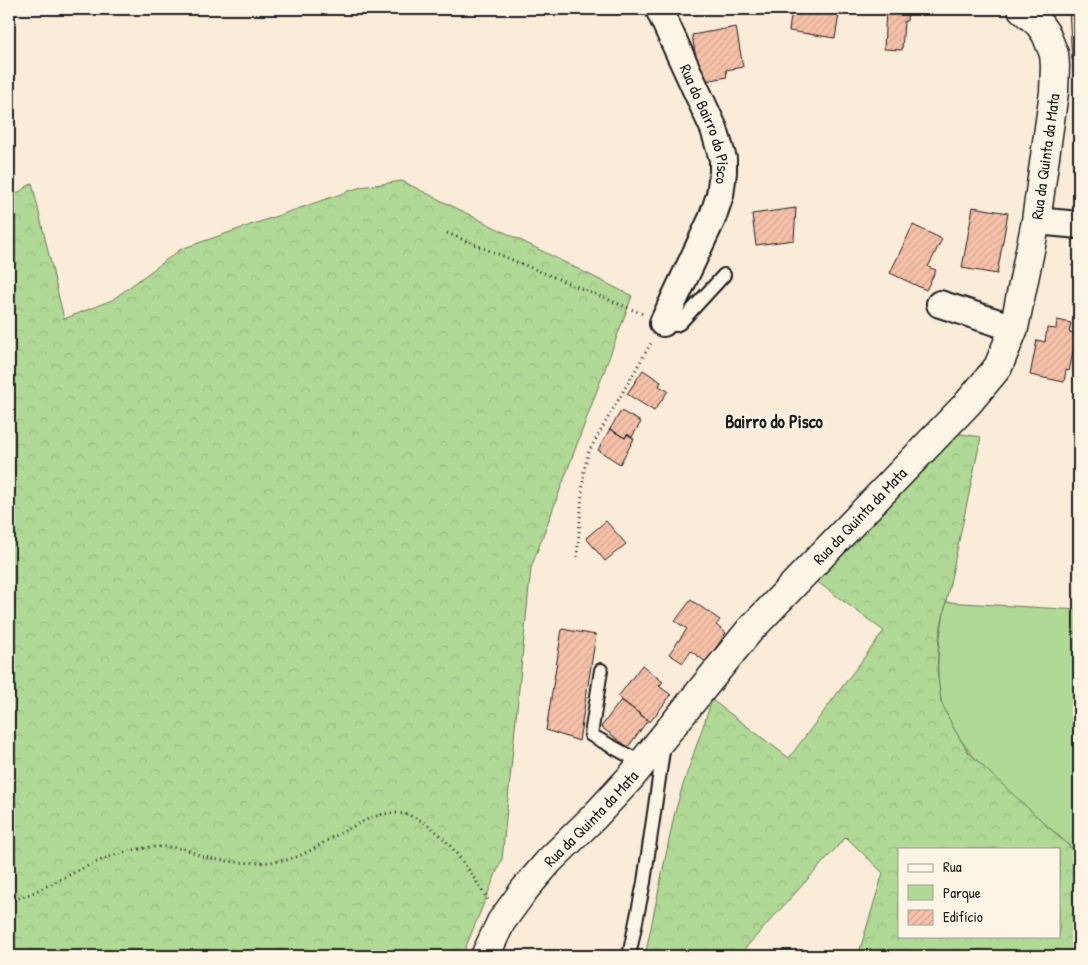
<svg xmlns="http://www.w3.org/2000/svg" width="1088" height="965" viewBox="0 0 1088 965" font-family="'Patrick Hand',sans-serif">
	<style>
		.green { fill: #b0d996; stroke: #667a59 }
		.forest { fill: url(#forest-crowns); stroke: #667a59; fill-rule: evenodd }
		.building { fill: url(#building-hatch); stroke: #1c1c1c }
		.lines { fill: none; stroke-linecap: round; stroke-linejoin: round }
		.service-casing { stroke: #1c1c1c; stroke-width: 16 }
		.minor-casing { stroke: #1c1c1c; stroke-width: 30 }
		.tertiary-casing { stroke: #1c1c1c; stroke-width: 31 }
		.path { stroke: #1c1c1c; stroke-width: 3; stroke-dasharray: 1 4; stroke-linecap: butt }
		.service { stroke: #fcf5e5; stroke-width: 12 }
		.minor { stroke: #fcf5e5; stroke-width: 26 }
		.tertiary { stroke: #fcf5e5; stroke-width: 28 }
		.labels { text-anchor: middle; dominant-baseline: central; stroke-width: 4.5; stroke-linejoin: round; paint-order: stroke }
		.street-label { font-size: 16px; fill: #1c1c1c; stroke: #fcf5e5 }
		.neighbourhood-label { font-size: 18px; font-weight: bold; fill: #1c1c1c; stroke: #fcf5e5 }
	</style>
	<defs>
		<pattern id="forest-crowns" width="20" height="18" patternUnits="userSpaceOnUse" patternTransform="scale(1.25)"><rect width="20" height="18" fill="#b0d996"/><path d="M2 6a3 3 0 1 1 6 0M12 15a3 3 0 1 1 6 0" fill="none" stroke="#97ba81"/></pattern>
		<pattern id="building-hatch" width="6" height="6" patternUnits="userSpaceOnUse" patternTransform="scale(1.25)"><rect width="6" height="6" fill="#f7c1a9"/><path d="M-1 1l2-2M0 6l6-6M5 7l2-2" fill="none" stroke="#d3a591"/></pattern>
	</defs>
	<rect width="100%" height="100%" fill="#fbebd9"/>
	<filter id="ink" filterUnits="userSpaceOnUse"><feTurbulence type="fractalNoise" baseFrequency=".02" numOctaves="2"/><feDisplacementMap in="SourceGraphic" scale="10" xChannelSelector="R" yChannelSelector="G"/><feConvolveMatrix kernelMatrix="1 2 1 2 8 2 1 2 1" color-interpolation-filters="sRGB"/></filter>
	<g filter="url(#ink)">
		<!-- green -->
		<path class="green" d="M946,602L1079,610V855C1037,813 974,772 948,718C946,712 942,706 941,700C934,667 940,634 946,602Z"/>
		<!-- forest -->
		<path class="forest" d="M402,181L632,296L531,568L502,859L462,956H9V199L32,183L64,319L112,300L181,249L361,187Z
			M955,433L981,437L946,602L939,637L937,670L941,702L953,727L968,752L991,774L1079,855V956H858L883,873L846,837L738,956H645L674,816L682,788L712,700L789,758L884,631L812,578ZM899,849H1059V936H899Z"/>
		<!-- building -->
		<path class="building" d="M792,9H840L835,38L789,31Z
			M886,9H908L907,21H904L902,50L884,49Z
			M1069,9H1079V60H1072Z
			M736,27L743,67L726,70L727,77L700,82L692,35Z
			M973,207L1008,213L997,274L962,268Z
			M796,208L794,240L756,245L752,214Z
			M913,225L942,239L928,267L936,270L926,290L890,273Z
			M1057,320L1071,323L1069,332L1077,334L1069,371L1066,370L1064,382L1030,375L1037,340L1045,342L1047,328L1056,329Z
			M643,370L661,382L659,386L668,391L654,411L627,394Z
			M621,411L641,422L632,437L627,434L625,438L610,429Z
			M610,429L625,438L627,434L634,439L620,464L598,450Z
			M606,521L626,544L605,561L586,538Z
			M691,600L720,620L716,625L726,633L706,662L691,651L683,663L669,654L687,629L675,621Z
			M562,629L596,635L579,741L546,730Z
			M642,665L663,682L659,686L671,695L650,722L618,697Z
			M621,700L648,720L628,747L601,727Z"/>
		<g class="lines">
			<!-- service casing -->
			<g class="service-casing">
				<path id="service" d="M663,323L676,325L680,323L724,275
					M601,670L591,735L642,763
					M629,956L644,882L664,744"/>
			</g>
			<!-- minor casing -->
			<g class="minor-casing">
				<g id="minor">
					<path id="s1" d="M659,9L714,129L723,159V172L720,195L712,219L663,323"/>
					<path d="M1036,221L1079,225"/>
					<path d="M940,304L1014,328"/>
				</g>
			</g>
			<!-- tertiary casing -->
			<g class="tertiary-casing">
				<g id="tertiary">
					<path id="s2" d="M485,956L501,922L525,889L549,861L594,817L631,777L749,631L968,403L998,367L1014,328L1036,221L1054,92L1055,66L1054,54L1046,34L1039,24L1022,9"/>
				</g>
			</g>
			<!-- path -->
			<path class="path" d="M447,233L643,314
				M577,557L584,470L589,451L651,343
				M9,900C28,897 44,887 61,879C85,867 112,853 139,849C153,846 169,846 184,849C191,851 198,855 205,857C229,863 256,864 280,861C300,859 319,845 335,836C349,829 365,819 380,815C430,801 466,866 488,900"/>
			<!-- service -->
			<use href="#service" class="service"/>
			<!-- minor -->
			<use href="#minor" class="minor"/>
			<!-- tertiary -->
			<use href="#tertiary" class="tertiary"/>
		</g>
	</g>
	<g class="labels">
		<!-- street labels -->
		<g class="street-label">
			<text stroke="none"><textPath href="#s1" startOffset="125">Rua do Bairro do Pisco</textPath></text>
			<text stroke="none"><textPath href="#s2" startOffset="1000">Rua da Quinta da Mata</textPath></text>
			<text stroke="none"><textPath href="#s2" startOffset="580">Rua da Quinta da Mata</textPath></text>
			<text stroke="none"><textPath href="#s2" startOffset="175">Rua da Quinta da Mata</textPath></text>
		</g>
		<!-- neighbourhood labels -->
		<g class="neighbourhood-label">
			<text x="774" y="421">Bairro do Pisco</text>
		</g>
	</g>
	<!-- margin -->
	<rect width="1088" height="965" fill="none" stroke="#fcf5e5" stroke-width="30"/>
	<rect x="15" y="15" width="1058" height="935" fill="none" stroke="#1c1c1c" stroke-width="2" filter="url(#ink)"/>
	<!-- legend -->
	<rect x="898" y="848" width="162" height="90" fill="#fcf5e5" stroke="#a29e95"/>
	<rect x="908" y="864" width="25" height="8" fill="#fcf5e5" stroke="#a29e95"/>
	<text x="943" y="872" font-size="15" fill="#1c1c1c">Rua</text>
	<rect x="908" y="885" width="25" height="15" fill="#b0d996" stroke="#a29e95"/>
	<text x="943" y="898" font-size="15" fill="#1c1c1c">Parque</text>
	<rect x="908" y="910" width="25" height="15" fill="url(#building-hatch)" stroke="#a29e95"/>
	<text x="943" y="922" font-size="15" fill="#1c1c1c">Edifício</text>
</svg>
